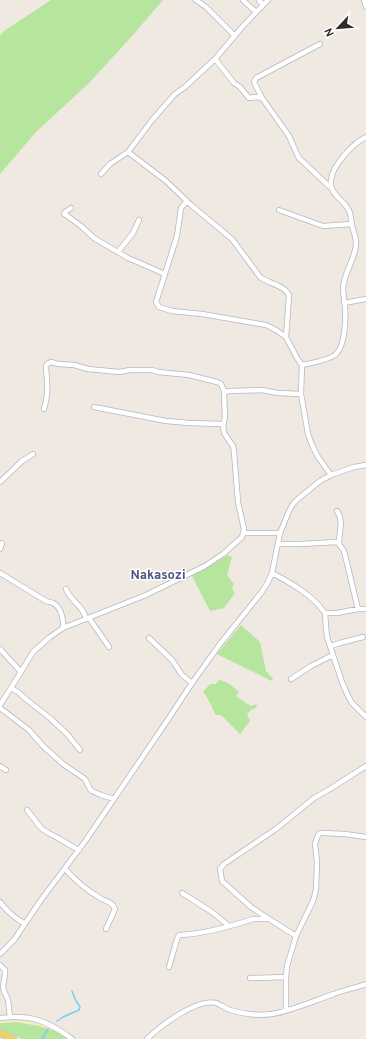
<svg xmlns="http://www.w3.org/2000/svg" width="366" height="1039" viewBox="0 0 366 1039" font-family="Overpass,sans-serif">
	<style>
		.green { fill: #b6e59e }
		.sand { fill: #f3ecc5 }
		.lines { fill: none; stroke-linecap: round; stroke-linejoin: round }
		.stream { stroke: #75cff0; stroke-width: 1.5 }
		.minor-casing { stroke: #b4b7c1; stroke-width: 6 }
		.major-casing { stroke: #c9c9c9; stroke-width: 8 }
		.minor { stroke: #fff; stroke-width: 4.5 }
		.major { stroke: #f2d163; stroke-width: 6 }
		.labels { text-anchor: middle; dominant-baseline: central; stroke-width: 3; stroke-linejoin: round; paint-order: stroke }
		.quarter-label { font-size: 13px; font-weight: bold; fill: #4d5680; stroke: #fff }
	</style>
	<rect width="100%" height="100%" fill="#efe9e1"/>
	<!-- green -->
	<path class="green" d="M51,0H163L133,35L89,83L36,132L0,174V36L4,31Z
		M228,555L232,557L227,575L234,584L232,589L235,593L224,608L210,611L192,576Z
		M241,625L260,642L266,671L273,679L272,681L217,654Z
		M219,680C227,681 233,687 239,692L236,696L244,702L251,706L257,704L256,708L251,710L247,714L250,721L240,734L221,715H216C212,708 209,699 203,692L210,684H216Z
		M17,1022L40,1026L55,1031L67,1039H22L0,1029V1023Z"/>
	<!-- sand -->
	<path class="sand" d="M19,1018L39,1022L55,1031L40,1026L17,1022L0,1023V1019Z"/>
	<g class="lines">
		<!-- stream -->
		<path class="stream" d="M57,1021L63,1017L79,1010L80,1007L75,999L72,991
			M42,1039L48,1029"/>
		<!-- minor casing -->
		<g class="minor-casing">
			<path id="minor" d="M196,0L206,7L235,36
				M243,0L256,12
				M259,0L263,5
				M364,0L366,7
				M215,59L234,83L240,87L249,98L257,97L262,98L289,136L296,152L299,158L330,187
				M262,98L254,82L256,78L320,44
				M128,152L166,181L191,205L232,239L260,277C267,283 287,286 289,296L286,337
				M101,174L110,164L128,152L153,119L175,94L185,87L215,59L243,26L268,0
				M187,201L181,208L177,236L156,302L159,307L172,311L202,314L266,325L276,330L286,337L297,358L302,365L301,394L308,434L312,445L318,457L331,475
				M71,208L65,212L64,214L66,215L81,226L94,238L128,258L165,274
				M279,210L323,226L352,224
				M118,252L133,233L139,220
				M344,303L366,299
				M302,365C311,363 330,360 336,354C345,346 346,319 345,307C345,301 343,295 343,289C343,273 356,259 356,243C356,236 353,231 352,225C351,221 351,217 350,213C346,200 329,196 331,180C332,166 353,143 366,137
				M94,407L166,421L189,423L223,424
				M44,409C49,395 47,382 46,367L47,364L51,362L58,364L74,365L88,369L119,372L130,370H152L158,372L189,375L217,382L221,384L225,393
				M0,482L22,461L33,454
				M337,511C344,521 339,532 339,544
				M244,533H280
				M278,544H301L337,542L339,544L344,551L358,609
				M0,549L2,543
				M0,573L46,601C49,602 51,602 53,603C61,607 64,620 63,628
				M272,573C293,584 312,595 325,613L326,627L327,637L342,682L348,696L352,703L366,717
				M66,589C70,601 84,606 86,619
				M325,613H337L358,609H366
				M89,618L109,647
				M149,638L172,660L182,675L192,683
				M331,646L340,643L363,637
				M0,649L21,672
				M291,679L311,666L333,655
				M11,688L18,692L27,700L50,718L67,734L80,750
				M0,705L21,672L33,652L50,637L63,628L146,595L205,566L223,554L242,537L244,529L238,502L234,452L233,446L224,433L223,426L225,417L224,395L225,392L229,391L262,390L278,393L301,394
				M0,708L29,730L43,746L63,764L85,779L90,789L92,791L101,795L114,799
				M0,766L6,770
				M27,810L41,828C46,832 52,835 58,838C65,842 71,846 79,850
				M65,869C74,879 88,891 100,898C105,901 113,902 115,909L106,929
				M182,893L212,912L229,926
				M0,902C7,912 15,918 25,924
				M269,919L251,907L222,881L220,869L224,864L276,829L314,798L330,789L366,766
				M0,954L14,940L41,900L86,840L169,718L192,683L220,644L261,593L268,582L272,573L280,533L289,511L293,504L299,498L320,481L331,475L354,467L366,465
				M0,965L5,970V974L3,987L4,991L8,1000L10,1017
				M169,967L177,939L179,935C205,934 229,927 253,919H269L296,936
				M250,978L286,977
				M286,1010V977L287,966L296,936L313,901L316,890L317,862L315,844L318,835L320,833H323L345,834L366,837
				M0,1018C30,1014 48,1021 72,1039
				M147,1039C160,1026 197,998 216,1003C221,1005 225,1008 230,1010C242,1014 260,1016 272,1014C294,1010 313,1001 334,994C344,990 355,988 366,984"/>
		</g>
		<!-- major casing -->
		<g class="major-casing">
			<path id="major" d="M0,1033L13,1039"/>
		</g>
		<!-- minor -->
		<use href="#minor" class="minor"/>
		<!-- major -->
		<use href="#major" class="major"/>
	</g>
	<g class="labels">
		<!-- quarter labels -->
		<g class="quarter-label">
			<text x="158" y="576">Nakasozi</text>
		</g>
	</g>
	<!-- north arrow -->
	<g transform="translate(338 28) rotate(244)" stroke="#ffffff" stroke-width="3" paint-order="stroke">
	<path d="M0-3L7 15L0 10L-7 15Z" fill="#2e2e2e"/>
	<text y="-6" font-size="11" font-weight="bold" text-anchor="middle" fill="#2e2e2e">N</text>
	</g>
</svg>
